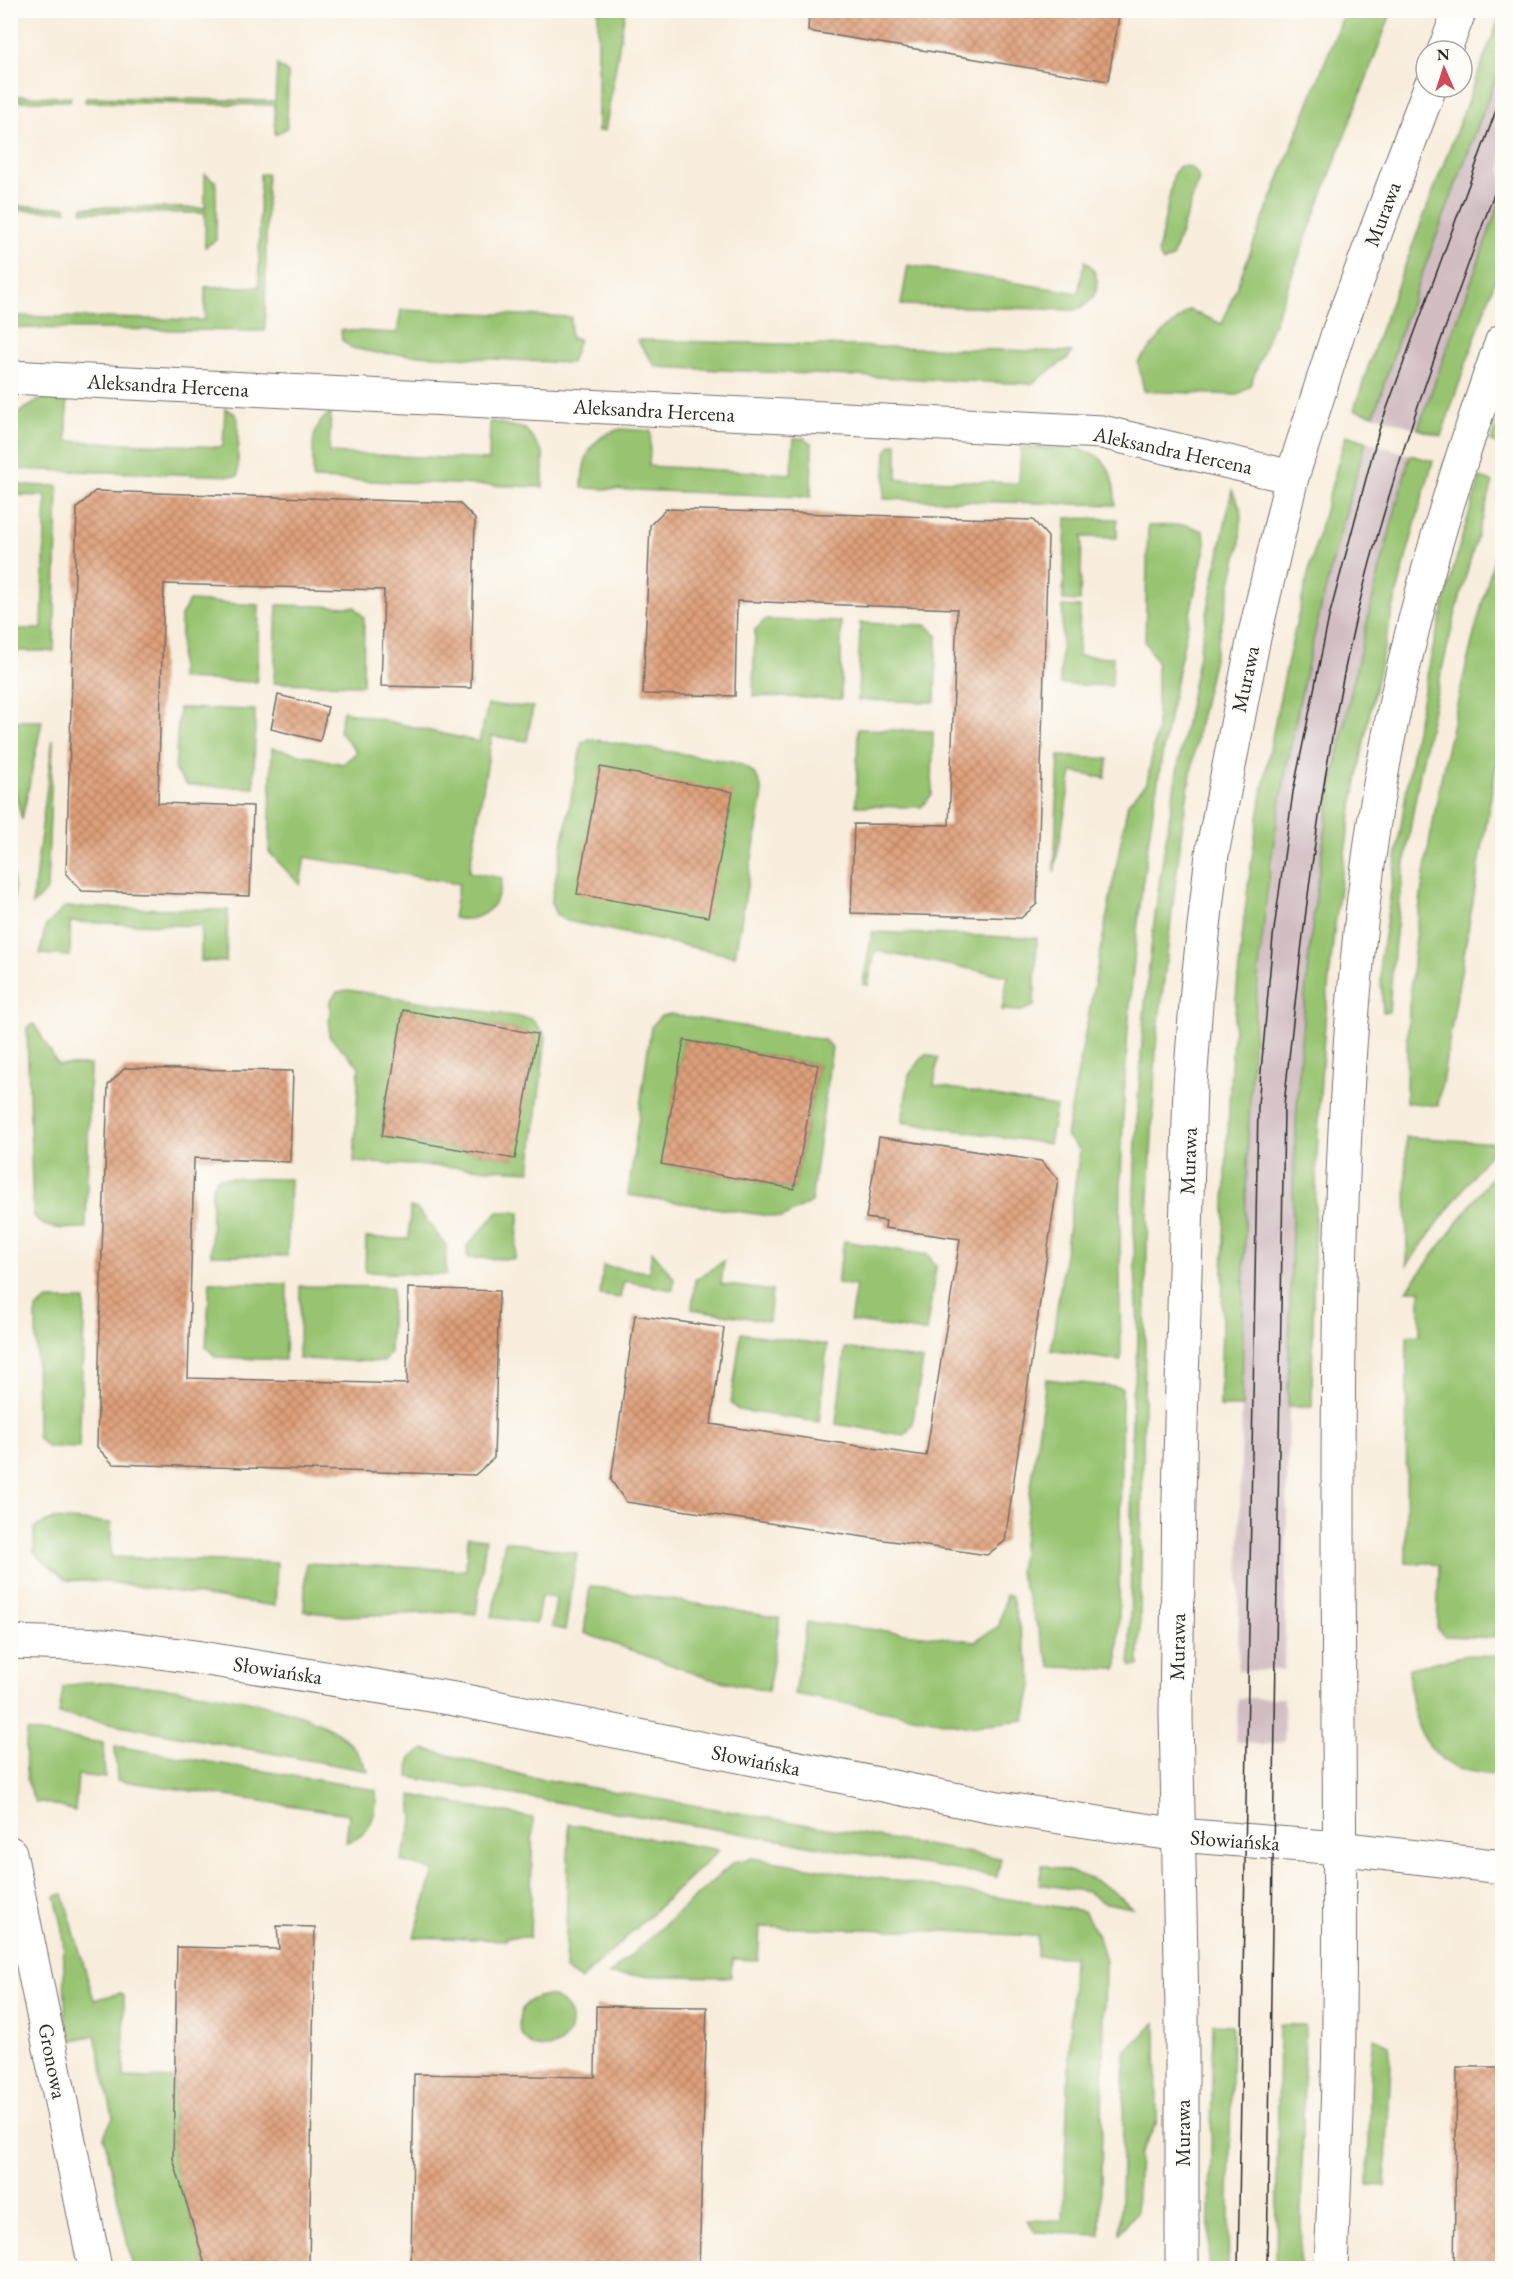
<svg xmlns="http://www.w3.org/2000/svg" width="1513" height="2279" viewBox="0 0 1513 2279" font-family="'EB Garamond',serif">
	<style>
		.railway { fill: #d2bec2 }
		.green { fill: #98c471; stroke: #62784e; stroke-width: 1.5; fill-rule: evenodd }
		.building { fill: url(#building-cross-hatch) }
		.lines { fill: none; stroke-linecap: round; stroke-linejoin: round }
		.minor-casing { stroke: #736f69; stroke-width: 35 }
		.tertiary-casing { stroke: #736f69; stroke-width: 35 }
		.minor { stroke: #fff; stroke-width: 33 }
		.tertiary { stroke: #fff; stroke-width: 33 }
		.tram { stroke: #2b2b2b; stroke-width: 1.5 }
		.labels { text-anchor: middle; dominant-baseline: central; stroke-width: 4.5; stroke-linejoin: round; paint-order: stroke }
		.street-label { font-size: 21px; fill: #2b2b2b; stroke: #fdfcf7 }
	</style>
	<defs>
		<pattern id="building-cross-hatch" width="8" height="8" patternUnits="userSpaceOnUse" patternTransform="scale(1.5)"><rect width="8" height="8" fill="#dfa07b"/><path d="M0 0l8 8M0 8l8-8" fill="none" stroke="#b58365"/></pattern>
	</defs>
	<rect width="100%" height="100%" fill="#fdfcf7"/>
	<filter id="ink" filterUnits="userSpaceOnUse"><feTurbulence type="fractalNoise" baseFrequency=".0167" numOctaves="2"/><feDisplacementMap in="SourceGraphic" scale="12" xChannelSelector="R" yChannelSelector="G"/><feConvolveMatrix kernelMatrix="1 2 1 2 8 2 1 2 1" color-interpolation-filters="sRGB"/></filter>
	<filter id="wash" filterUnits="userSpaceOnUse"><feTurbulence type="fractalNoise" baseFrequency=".008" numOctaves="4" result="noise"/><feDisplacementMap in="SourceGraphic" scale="24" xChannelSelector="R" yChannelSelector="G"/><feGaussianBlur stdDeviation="1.35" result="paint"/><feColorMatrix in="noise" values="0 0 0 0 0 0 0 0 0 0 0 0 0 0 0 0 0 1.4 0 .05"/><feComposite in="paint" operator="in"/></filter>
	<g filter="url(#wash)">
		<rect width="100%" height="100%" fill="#f8eddc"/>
		<!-- railway -->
		<path class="railway" d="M1502,62V196L1418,429L1374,415L1404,322Z
			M1366,441L1410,455L1366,623L1318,880L1305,995L1294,1137L1284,1670L1238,1671L1245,1178L1263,938L1282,790L1298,707L1340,529Z
			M1238,1698H1284V1742L1262,1745L1236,1742Z"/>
		<!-- green -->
		<path class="green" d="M598,11H625L605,131H598Z
			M1345,11H1392L1250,386L1237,395L1144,391L1138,362L1163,333L1189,310L1222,324Z
			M1502,11V62L1404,322L1374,415L1354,410L1380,331Z
			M277,65L288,73L287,128L275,135V105L85,102L86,97L275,101Z
			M11,96L71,97L70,101H11Z
			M1180,166C1191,166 1195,168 1199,179L1172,258L1163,262L1158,253L1174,173Z
			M205,174L216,182V240L205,247V213L82,212L83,207L205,208Z
			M260,174H267L265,331L11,328V316L205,320V287H259Z
			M1502,196V260L1441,436L1418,429Z
			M11,206L66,207V211L11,210Z
			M1085,261C1106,277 1098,305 1073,310L901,305L908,265L1078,293Z
			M401,310L571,317L570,338L579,339L571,363L377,353L352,348L342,340L341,330L397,333Z
			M637,340L1072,352L1068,358L1031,384L656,367Z
			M41,399L67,400V441L223,447L225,408L234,413L238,419V476L11,469L15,419L18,413Z
			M1502,408V445L1491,442Z
			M331,412L329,453L489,460L490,421L525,429L532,437L543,453V487L313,479C314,452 307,428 331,412Z
			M621,429L651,431L649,466L791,474L794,438H804L812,444L811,497L582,488C582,459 590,436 621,429Z
			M1346,435L1366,441C1325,580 1291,720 1271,863C1247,1044 1244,1225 1242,1407H1220C1224,1250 1225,1094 1242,938C1260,767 1298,599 1346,435Z
			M897,443V479L1019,483L1021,447C1072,450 1116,437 1115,505L884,499L886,452L891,445Z
			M1410,455L1433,461C1382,634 1345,810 1328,989C1315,1128 1313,1267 1312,1407H1288C1291,1231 1294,1055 1318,880C1337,736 1372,595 1410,455Z
			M1480,478L1493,482C1440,654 1401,833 1389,1012H1383L1380,962L1415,735L1432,652L1460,544Z
			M11,485L58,486L54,651H16L11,648V629H42L46,496L11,495Z
			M1232,490L1241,510L1240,543L1199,724L1182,828L1156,1047L1147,1241L1139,1666H1130L1132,1392C1144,1346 1134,1286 1134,1237C1133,1172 1138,1106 1142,1041C1156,855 1195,673 1232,490Z
			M1066,518L1117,519V538L1082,537L1080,601L1063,600Z
			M1187,525L1203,531L1206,543C1176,671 1151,801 1137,931C1121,1074 1118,1217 1121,1361L1051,1350L1080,1150L1066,1136L1128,803L1147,783L1157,729V662L1145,642L1148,526Z
			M1502,530V731L1438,1106L1406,1102C1405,913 1451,711 1502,530Z
			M189,601L259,605L257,682L180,679L181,616Z
			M277,605L355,607L364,618L363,685L274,683Z
			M1063,606L1080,607L1078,656L1113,657L1112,686L1060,684Z
			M765,620L841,622V699L753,696L755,630Z
			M860,623L927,625L937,636L935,702L858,700Z
			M488,705L533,707L527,741L492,736L469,872L502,878C499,906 483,924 453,918L459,884L305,857L300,885L269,852L272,748L343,764L357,752L339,731L343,711L479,742Z
			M179,708L255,710L254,788L187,785L175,771Z
			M11,721H42L22,820L11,776Z
			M858,729L933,731L932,795L921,807L856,806Z
			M53,739L47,890L32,905Z
			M591,739L737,763C756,771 762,779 762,800L735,956L567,921L556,914L551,903L582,742Z
			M1059,756L1108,759L1105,778L1072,772L1054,873Z
			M10,848L14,889L12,924H10Z
			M65,907L228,910L226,962L201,961V926L70,922V956L40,954L45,927Z
			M872,932L1037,938L1034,1006L1021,1011L1002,1010L1008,976L875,951L868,985L863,984Z
			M348,990L532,1019L546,1036L530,1171L354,1162L359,1066L329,1036L330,1001L337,992ZM403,1010L537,1034L514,1159L382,1136L390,1089L403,1050L396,1048Z
			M670,1014L824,1040L832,1047L811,1202L782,1218L628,1195L651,1027L661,1016ZM684,1040L818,1065L794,1189L662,1164Z
			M34,1024L58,1065H90L86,1228C66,1228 44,1233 33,1214L27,1027Z
			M925,1054L938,1058L934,1085L1056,1107L1049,1144L902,1122L909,1075Z
			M1406,1137L1497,1143L1407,1265Z
			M1502,1163V1638L1444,1636L1437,1628L1439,1566L1430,1563H1406L1407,1336L1420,1335V1290H1407Z
			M218,1178L290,1179L287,1256L211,1255L212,1186Z
			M410,1207L417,1209L446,1245V1275L365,1272L366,1238L409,1239Z
			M498,1212H520L515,1259L467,1258V1246Z
			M844,1241L928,1255L936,1267L926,1332L850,1321L856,1286L837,1283Z
			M652,1251L674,1278L673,1290L624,1281L620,1298L600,1295L603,1266L649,1272Z
			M724,1261L721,1284L772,1291L769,1321L692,1309L695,1280Z
			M210,1282L287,1284L285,1360L216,1357L206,1347Z
			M300,1286L392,1287L390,1352L384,1362L299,1359Z
			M47,1300H85L79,1448L47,1447L37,1437L36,1309Z
			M741,1333L827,1345L819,1422L738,1410L731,1403Z
			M845,1348L923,1360L912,1426L904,1435L836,1424Z
			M1046,1379L1122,1388L1118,1665L1116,1669L1051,1667L1019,1572Z
			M53,1519L111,1523V1557L277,1563L275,1606L110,1582L66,1580L34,1553V1528Z
			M468,1537L486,1539L476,1614L455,1612L343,1616L304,1611L306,1563L466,1570Z
			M505,1541L577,1553L565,1630L552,1627L556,1598L541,1596L536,1624L492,1617Z
			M590,1586L780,1618L768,1691L707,1678L584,1633Z
			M1006,1595H1011L1033,1681L1025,1720L966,1726L794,1694L807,1622L975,1641L999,1626Z
			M1467,1655L1502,1656V1776C1489,1774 1473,1773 1461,1769C1418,1753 1409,1708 1409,1668Z
			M86,1682C150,1684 280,1697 333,1730C348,1739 360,1755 368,1771L59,1714L63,1687Z
			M27,1731L103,1743L105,1778L78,1775L75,1811L42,1802L36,1803C23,1783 25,1754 27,1731Z
			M115,1746L376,1790C378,1812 370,1838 346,1842L349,1814L117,1780Z
			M425,1749L530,1777L1001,1858L997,1877L409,1777L410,1758Z
			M411,1795L533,1818L530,1937H507L506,1940L414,1937L434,1871L401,1861L413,1819Z
			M569,1824L719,1850L581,1980L565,1970Z
			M752,1858L1084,1911L1097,1935L1105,1960L1100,2235L1035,2232L1027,2220L1063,2221L1073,1957L1037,1956V1936L944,1931L760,1927L758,1960L732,1959L731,1977L609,1975L734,1862Z
			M1042,1865C1078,1872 1106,1881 1132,1908L1102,1902L1088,1892L1039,1884Z
			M63,1894L94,2000L120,1993L124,1996V2077L174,2079L173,2159L206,2268H133L104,2136L113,2117L95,2035L66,2042L63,1929L55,1896Z
			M519 2022a26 26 0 1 1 52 0a26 26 0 1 1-52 0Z
			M1156,2023L1157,2122L1139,2156L1136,2213L1120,2233L1125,2051Z
			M1213,2024L1232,2025L1228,2268H1209Z
			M1279,2025H1305L1300,2268H1276Z
			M1374,2038L1389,2045L1391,2062L1385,2186L1368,2185L1371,2064Z"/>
		<g id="blocks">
			<!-- building -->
			<path class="building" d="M809,10H1120L1108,81L808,31Z
				M95,491L459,503L475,519L471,688L381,686L384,590L164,584L158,803L253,806L250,896L82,891L66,874L77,508Z
				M666,509L1033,520L1048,537L1037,904L1021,918L851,913L854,824L949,825L957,609L737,601L735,696L643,694L650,525Z
				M278,695L328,707L320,741L271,729Z
				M600,767L733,792L708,917L577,894Z
				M403,1010L537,1034L515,1159L382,1136Z
				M684,1040L818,1065L794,1189L661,1164Z
				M125,1068L293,1071L290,1162L194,1158L188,1378L407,1384L408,1288L499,1291L494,1458L475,1475L113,1464L97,1447L101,1279L108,1085Z
				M879,1137L1041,1161L1058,1179L1005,1541L987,1555L626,1502L611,1480L635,1315L724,1328L711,1424L926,1456L960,1239L885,1228L886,1221L866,1218Z
				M277,1926L315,1927L309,2268H206L173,2159L177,1947L279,1949Z
				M596,2006L707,2007L699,2268H411L414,2074L595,2077Z
				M1457,2067H1503V2268H1454Z"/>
		</g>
	</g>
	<g filter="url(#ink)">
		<use href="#blocks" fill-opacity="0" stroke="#736f69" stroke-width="1.5"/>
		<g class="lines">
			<!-- minor casing -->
			<g class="minor-casing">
				<path id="minor" d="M10,377L1102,432L1292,477
					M10,1853L95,2268"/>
			</g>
			<!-- tertiary casing -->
			<g class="tertiary-casing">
				<path id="tertiary" d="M1444,51L1460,10
					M10,1642L106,1645L195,1657L455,1699L993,1807L1179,1835L1338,1848L1502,1867
					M1182,2268V2010L1176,1715L1179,1498L1190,1084L1197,990L1212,854L1253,642L1292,477L1339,330L1430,87
					M1331,2268C1334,2184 1339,2099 1339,2014C1341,1845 1338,1675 1338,1505C1338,1267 1341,1019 1380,784C1406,631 1450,486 1502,341"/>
			</g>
			<!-- minor -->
			<use href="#minor" class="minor"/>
			<!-- tertiary -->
			<use href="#tertiary" class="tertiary"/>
			<!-- tram -->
			<path class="tram" d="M1238,2268L1258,1105L1273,937L1293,792L1329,617L1379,430L1502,94
				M1267,2268L1284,1105C1301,943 1319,781 1355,622C1391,468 1448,320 1502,172"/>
		</g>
	</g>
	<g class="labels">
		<!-- street labels -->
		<g class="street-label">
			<text transform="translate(1382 214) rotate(-69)">Murawa</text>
			<text transform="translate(168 385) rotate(3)">Aleksandra Hercena</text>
			<text transform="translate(654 410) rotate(3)">Aleksandra Hercena</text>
			<text transform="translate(1173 450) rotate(12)">Aleksandra Hercena</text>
			<text transform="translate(1245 679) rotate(-78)">Murawa</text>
			<text transform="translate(1188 1161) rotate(-88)">Murawa</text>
			<text transform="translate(1177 1647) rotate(-89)">Murawa</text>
			<text transform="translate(278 1670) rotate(9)">Słowiańska</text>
			<text transform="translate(756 1760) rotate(11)">Słowiańska</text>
			<text transform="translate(1235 1840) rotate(4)">Słowiańska</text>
			<text transform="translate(53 2061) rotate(79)">Gronowa</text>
			<text transform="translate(1182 2133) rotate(-90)">Murawa</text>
		</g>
	</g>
	<!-- margin -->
	<rect width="1513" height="2279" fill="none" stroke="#fdfcf7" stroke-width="36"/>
	<!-- north arrow -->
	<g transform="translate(1444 69) rotate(357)"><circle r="28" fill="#fdfcf7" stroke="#a9a8a5" stroke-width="1.5"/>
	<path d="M0-4.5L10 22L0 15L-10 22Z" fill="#d1495b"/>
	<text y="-9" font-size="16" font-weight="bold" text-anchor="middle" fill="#2b2b2b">N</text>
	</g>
</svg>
